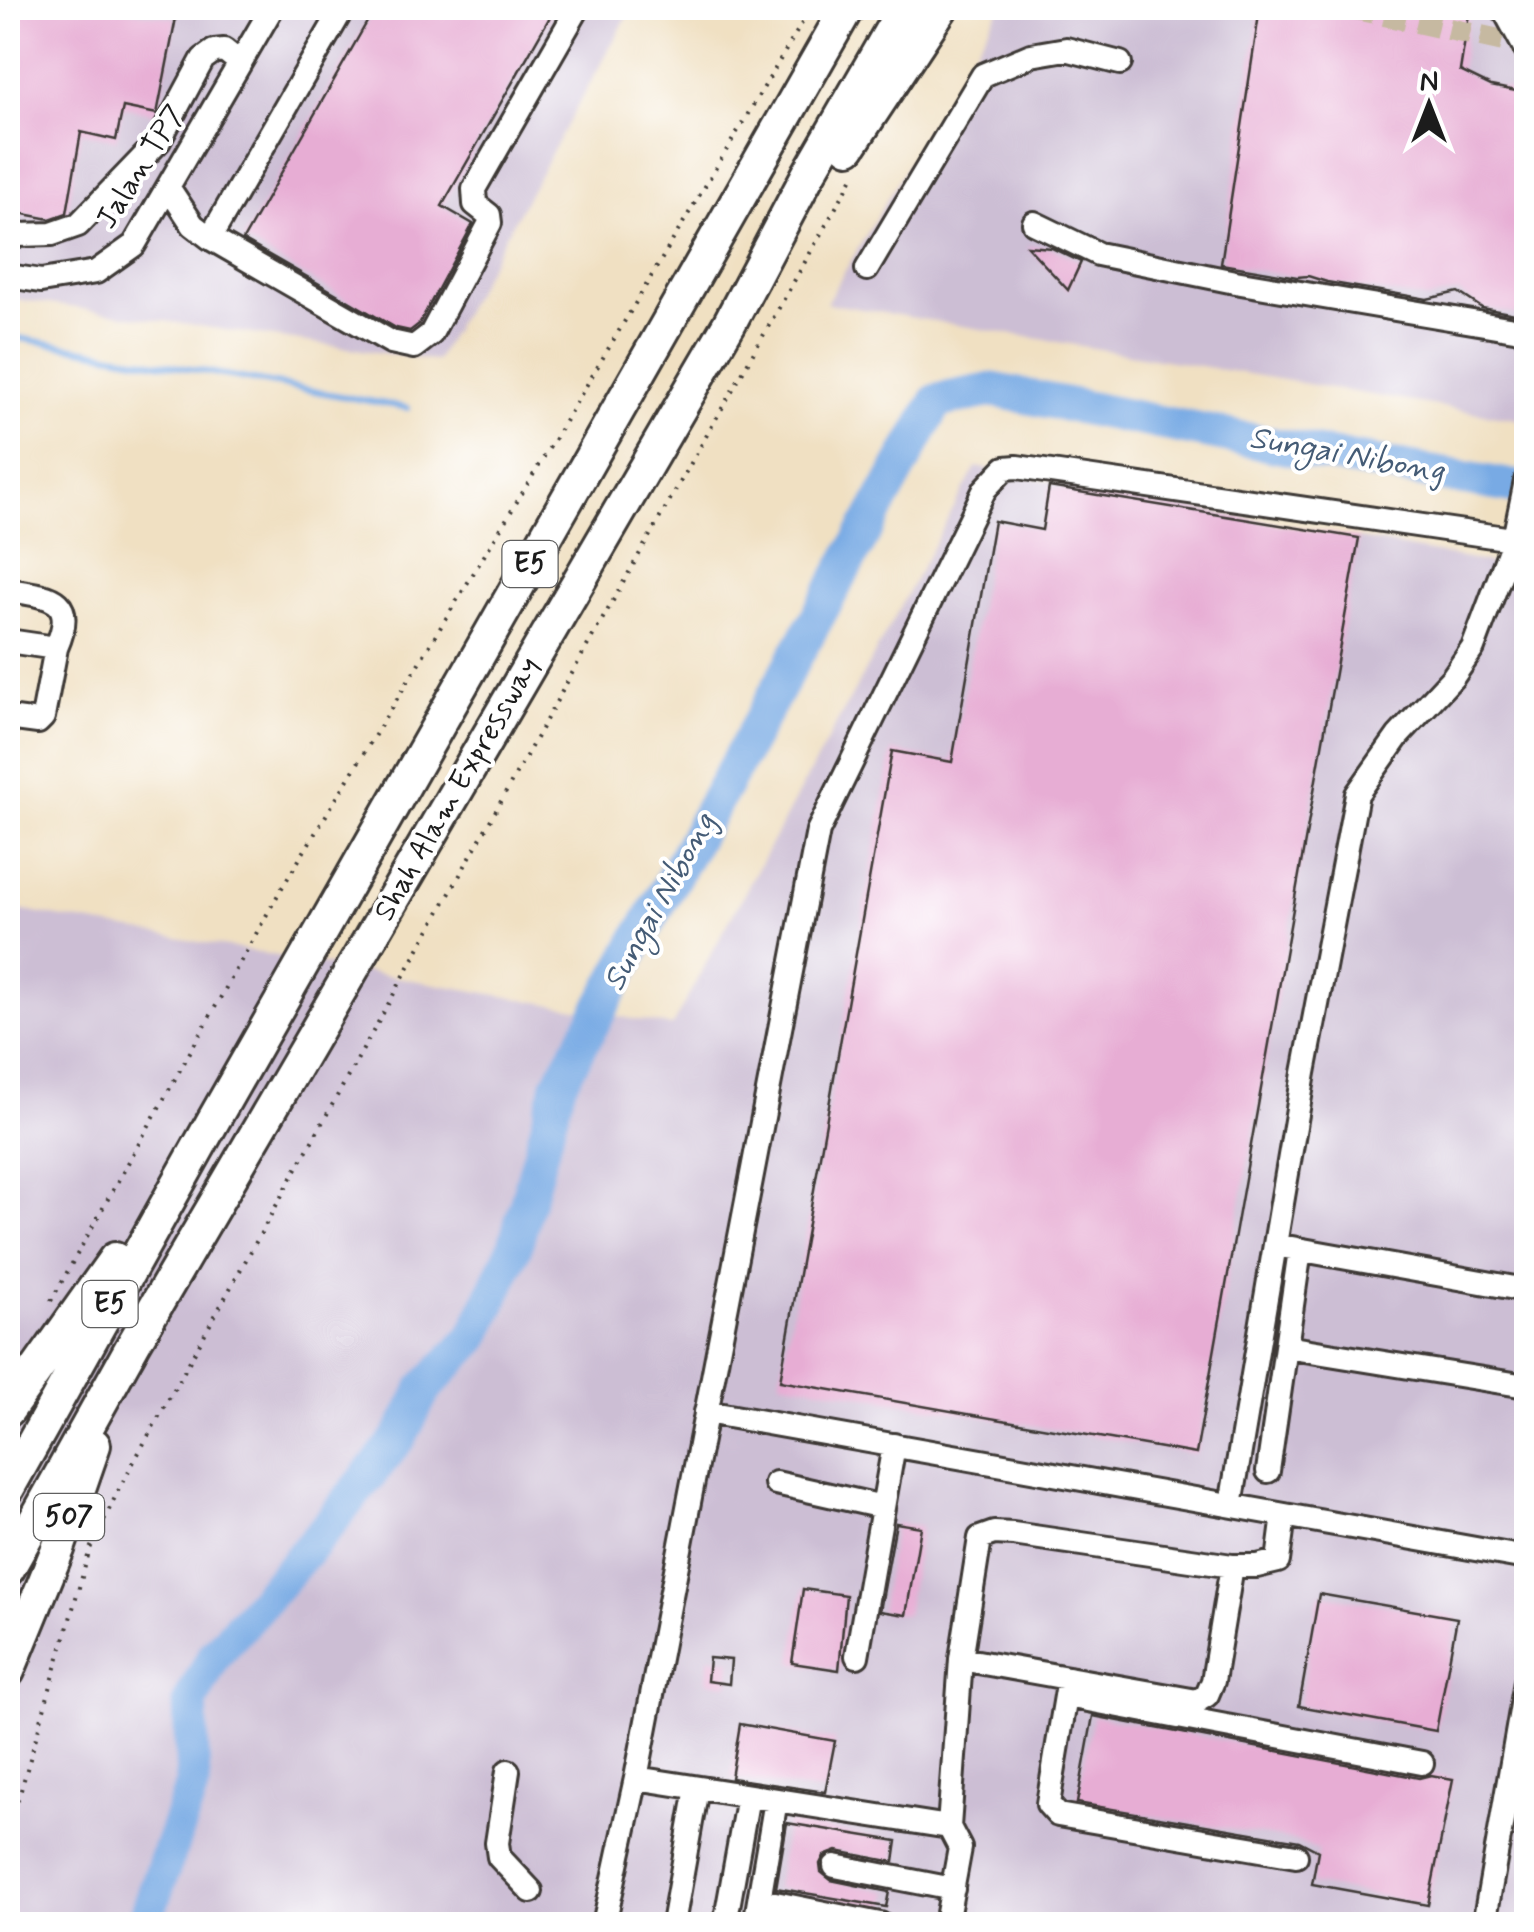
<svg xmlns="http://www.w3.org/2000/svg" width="1534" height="1932" viewBox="0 0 1534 1932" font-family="Mynerve,sans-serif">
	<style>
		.industrial { fill: #ccbed4 }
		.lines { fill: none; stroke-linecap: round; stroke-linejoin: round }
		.stream { stroke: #78aae4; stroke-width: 6 }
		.river { stroke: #78aae4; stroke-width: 35 }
		.building { fill: #e7add4 }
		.minor-tunnel { stroke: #c6b9a1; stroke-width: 22; stroke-dasharray: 22 11; stroke-linecap: butt }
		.minor-casing { stroke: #3c3935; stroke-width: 28 }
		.highway-casing { stroke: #3c3935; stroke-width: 38 }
		.path { stroke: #3c3935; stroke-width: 4; stroke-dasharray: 2.5 8; stroke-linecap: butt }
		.minor { stroke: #fff; stroke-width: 22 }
		.highway { stroke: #fff; stroke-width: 32 }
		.labels { text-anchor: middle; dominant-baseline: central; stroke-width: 8; stroke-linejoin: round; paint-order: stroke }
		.shield { fill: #fff; stroke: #606060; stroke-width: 2.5 }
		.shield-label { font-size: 28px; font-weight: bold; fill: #1c1c1c }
		.street-label { font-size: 30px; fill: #1c1c1c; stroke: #fff }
		.water-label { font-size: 32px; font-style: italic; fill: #455c76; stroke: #fff }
	</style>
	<rect width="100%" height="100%" fill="#fff"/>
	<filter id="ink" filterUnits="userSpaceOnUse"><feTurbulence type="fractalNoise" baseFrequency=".01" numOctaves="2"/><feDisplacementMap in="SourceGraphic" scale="20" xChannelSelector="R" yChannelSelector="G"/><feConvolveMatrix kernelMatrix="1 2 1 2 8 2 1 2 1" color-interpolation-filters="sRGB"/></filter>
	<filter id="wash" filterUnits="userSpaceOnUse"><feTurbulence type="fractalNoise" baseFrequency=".0048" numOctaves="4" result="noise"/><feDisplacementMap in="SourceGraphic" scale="40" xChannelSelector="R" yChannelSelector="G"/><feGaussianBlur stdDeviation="2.25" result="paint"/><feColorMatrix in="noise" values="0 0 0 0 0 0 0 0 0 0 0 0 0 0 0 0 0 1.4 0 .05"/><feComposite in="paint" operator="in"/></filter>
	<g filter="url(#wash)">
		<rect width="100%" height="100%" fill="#f0e0c2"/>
		<!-- industrial -->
		<path class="industrial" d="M8,8H632L436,361L8,298Z
			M1000,8H1526V421L826,303Z
			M976,467L1526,570V1924H8V908L672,1026Z"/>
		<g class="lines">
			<!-- stream -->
			<path class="stream" d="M8,336L408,408"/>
			<!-- river -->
			<path class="river" d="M144,1924L193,1783L190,1702L214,1656L315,1541L400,1437L424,1389L474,1337L515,1246L559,1084L937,401L993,390L1310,452L1526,489"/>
		</g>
		<g id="blocks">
			<!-- building -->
			<path class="building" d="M20,8H112L176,18L157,114L123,107L116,140L81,132L67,213L50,219L8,211V77Z
				M375,8H555L442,206L473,224L419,324L410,331L396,328L243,240Z
				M1260,8H1470L1460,71L1491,86L1526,93V316L1482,308L1458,292L1427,299L1327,282L1308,276L1297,277L1221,264Z
				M1027,246L1052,248L1081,262L1068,290Z
				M1049,487L1359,538L1196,1454L780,1381L892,751L952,762L994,521L1042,530Z
				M896,1523L921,1527L906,1615L880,1611Z
				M803,1589L846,1595L839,1670L792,1663Z
				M1319,1594L1457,1618L1436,1731L1299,1706Z
				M709,1658L731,1660L729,1684L707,1681Z
				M1093,1716L1419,1778L1431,1775L1453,1779L1428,1905L1312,1884L1318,1851L1299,1841L1077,1803Z
				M740,1724L835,1741L825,1792L731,1778Z
				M787,1823L897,1841L894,1862L837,1851L824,1856L820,1864L821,1872L831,1880L889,1892L886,1907L776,1888Z"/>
		</g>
	</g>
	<g filter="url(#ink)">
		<use href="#blocks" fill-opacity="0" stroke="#3c3935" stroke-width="2.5"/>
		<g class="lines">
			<!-- minor-tunnel -->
			<path class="minor-tunnel" d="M1352,8L1522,45"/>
			<!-- minor casing -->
			<g class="minor-casing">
				<path id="minor" d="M1503,8L1526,50
					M168,187L193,225L210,238L391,342L414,347L431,334L490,223L489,215L475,204L474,189L578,8
					M1034,223L1098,254L1235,282L1526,331
					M18,235L52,234L78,225L159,141L203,59L214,51L224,50L240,63
					M210,238L343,8
					M867,269L983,75L1031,55L1066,49L1120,63
					M8,276L41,281L96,272L134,245L272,8
					M8,590C47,596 79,596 56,648L8,641
					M8,718L38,722L43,717L56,648
					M1275,1245L1526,1290
					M1286,1347L1526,1386
					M706,1412L1526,1558
					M1268,1471L1300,1250
					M776,1483L883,1507
					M1231,1505L1304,1073L1357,794L1398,736L1453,677L1473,648L1514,539L1526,481
					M857,1656L894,1445
					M961,1659L1197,1701L1207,1695L1213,1681L1232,1566
					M1069,1678L1048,1804L1058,1815L1296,1856
					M1067,1696L1422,1763
					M508,1771L497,1843L499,1857L531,1891
					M636,1778L949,1827L960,1848L946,1924
					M949,1827L961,1659L980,1538L994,1533L1013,1534L1232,1566H1257L1278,1561L1284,1515
					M835,1866L953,1889
					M760,1900L880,1924
					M604,1924L636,1778L818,831L985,489L1005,468L1017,467L1526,541
					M673,1924L697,1788
					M725,1924L748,1796
					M755,1924L776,1800
					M1484,1924L1526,1682"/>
			</g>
			<!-- highway casing -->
			<g class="highway-casing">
				<path id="highway" d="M849,147L941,8
					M8,1410L115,1259
					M8,1488L213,1121L847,8
					M8,1569L134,1343L729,324L809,173L904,8
					M8,1671L58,1549L94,1445"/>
			</g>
			<!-- path -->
			<path class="path" d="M51,1301L280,891L529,482L811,8
				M8,1715L20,1692
				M8,1819L19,1797L90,1549L122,1483L585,650L856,172"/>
			<!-- minor -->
			<use href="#minor" class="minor"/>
			<!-- highway -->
			<use href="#highway" class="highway"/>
		</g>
	</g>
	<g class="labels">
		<!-- shield labels -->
		<g class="shield">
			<rect x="502.5" y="541" width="55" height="46" rx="8"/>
			<rect x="82.5" y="1281" width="55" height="46" rx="8"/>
			<rect x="34" y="1494" width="70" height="46" rx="8"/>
		</g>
		<g class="shield-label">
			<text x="530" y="564">E5</text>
			<text x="110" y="1304">E5</text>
			<text x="69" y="1517">507</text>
		</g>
		<!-- street labels -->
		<g class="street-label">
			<text transform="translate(141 167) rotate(-58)">Jalan TP7</text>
			<text transform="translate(457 789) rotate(-60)">Shah Alam Expressway</text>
		</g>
		<!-- water labels -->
		<g class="water-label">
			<text transform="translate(1347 455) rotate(10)">Sungai Nibong</text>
			<text transform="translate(660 902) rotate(-61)">Sungai Nibong</text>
		</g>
	</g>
	<!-- margin -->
	<rect width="1534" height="1932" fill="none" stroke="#fff" stroke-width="40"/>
	<!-- north arrow -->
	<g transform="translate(1429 105)" stroke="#ffffff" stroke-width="8" paint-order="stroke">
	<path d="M0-8L18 38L0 25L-18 38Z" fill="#1c1c1c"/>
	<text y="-15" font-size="28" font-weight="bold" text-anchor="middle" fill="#1c1c1c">N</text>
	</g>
</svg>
